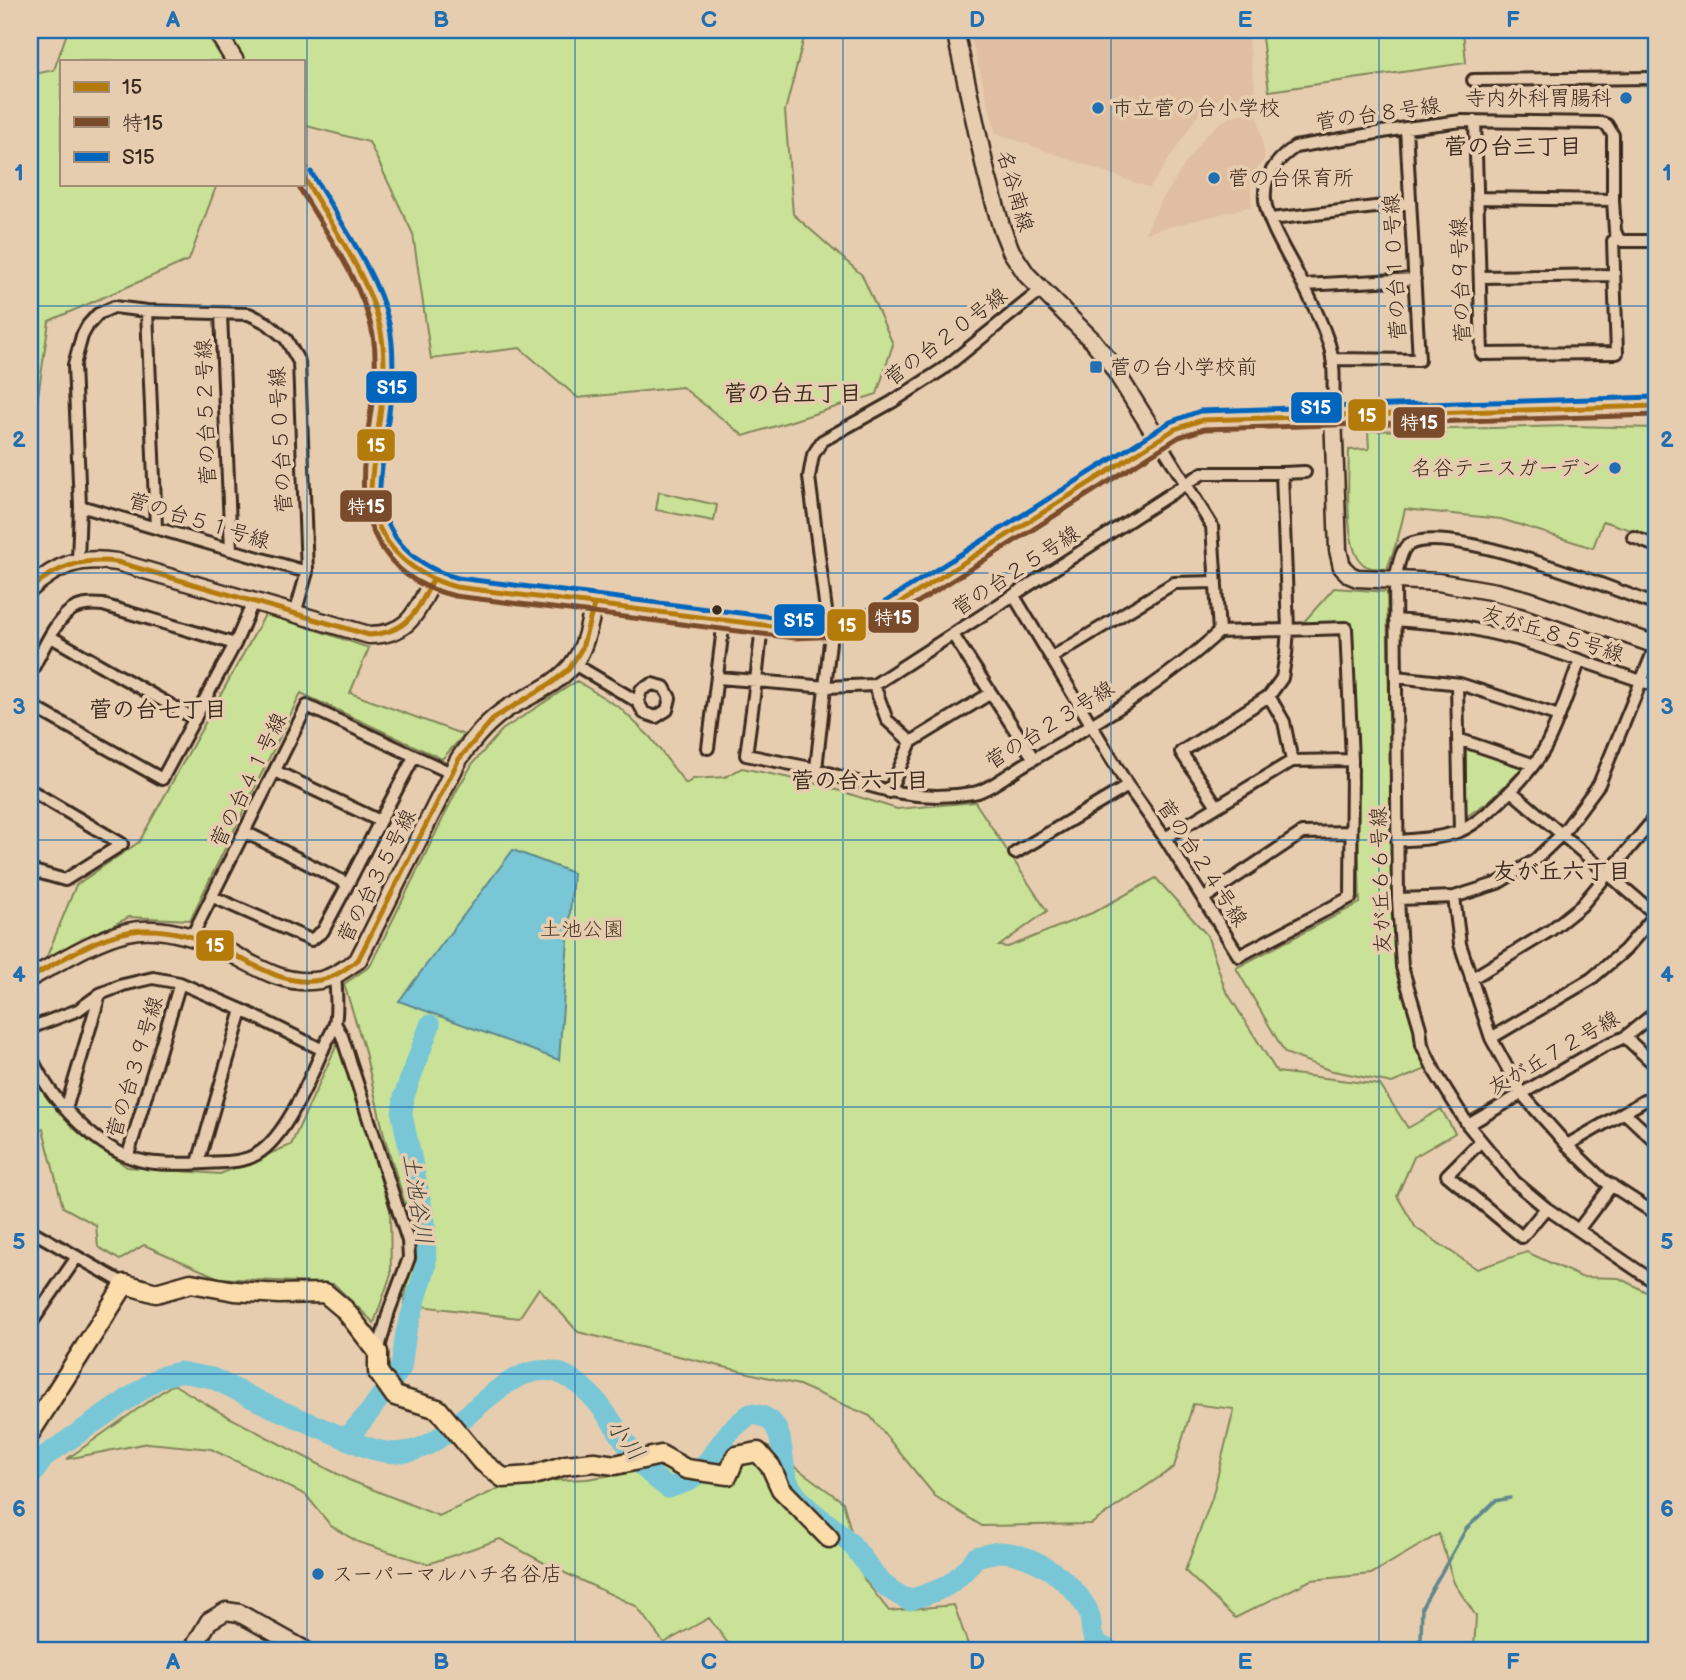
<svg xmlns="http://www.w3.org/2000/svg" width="1686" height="1680" viewBox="0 0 1686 1680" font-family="'Balsamiq Sans','Klee One',sans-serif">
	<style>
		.built { fill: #dfbea1 }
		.green { fill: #c9e297; stroke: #82865a; stroke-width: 2 }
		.water { fill: #79c7d6; stroke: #60888c; stroke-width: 2 }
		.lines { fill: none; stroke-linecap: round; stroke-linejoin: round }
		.stream { stroke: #60888c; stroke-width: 3.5 }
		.river { stroke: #79c7d6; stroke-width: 21 }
		.street-casing { stroke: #3b2a1e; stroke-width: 16 }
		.secondary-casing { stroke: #3b2a1e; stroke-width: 21 }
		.primary-casing { stroke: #3b2a1e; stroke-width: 23 }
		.street { stroke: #e7cdaf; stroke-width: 10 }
		.secondary { stroke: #e7cdaf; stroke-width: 16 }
		.primary { stroke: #fbddab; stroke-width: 18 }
		.bus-1-casing { stroke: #e7cdaf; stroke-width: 10 }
		.bus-2-casing { stroke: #e7cdaf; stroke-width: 10 }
		.bus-3-casing { stroke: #e7cdaf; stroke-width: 10 }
		.bus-1 { stroke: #b57b0a; stroke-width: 5 }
		.bus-2 { stroke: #7a4b2a; stroke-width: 5 }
		.bus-3 { stroke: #0065bd; stroke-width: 5 }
		.grid { fill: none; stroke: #1f6fb2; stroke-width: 2; stroke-opacity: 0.55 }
		.poi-dot { fill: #1f6fb2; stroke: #e7cdaf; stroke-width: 2.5 }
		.bus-dot { fill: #3b2a1e; stroke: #e7cdaf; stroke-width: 2.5 }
		.labels { text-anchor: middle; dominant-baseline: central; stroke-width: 7; stroke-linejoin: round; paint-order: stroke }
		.poi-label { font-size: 21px; fill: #3b2a1e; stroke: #e7cdaf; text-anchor: start }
		.street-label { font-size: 21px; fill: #3b2a1e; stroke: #e7cdaf }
		.park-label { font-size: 21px; fill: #493c2a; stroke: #e7cdaf }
		.neighbourhood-label { font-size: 23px; font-weight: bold; fill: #3b2a1e; stroke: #e7cdaf }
		.water-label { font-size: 23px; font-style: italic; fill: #44423a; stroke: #e7cdaf }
		.line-badge { stroke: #e7cdaf; stroke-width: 2.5 }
		.badge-label { font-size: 19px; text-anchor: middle; font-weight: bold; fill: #fff }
		.neatline { fill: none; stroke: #1f6fb2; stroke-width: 2.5 }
		.grid-label { font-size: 23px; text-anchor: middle; font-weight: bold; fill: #1f6fb2 }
	</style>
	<rect width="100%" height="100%" fill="#e7cdaf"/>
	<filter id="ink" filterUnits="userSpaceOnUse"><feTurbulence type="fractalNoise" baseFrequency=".0143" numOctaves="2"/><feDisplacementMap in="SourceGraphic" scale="14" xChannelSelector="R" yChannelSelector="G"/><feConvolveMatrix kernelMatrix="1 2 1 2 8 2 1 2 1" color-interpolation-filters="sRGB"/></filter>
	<g filter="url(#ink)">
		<!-- built -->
		<path class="built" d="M969,30H1247L1256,95L1216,100L1198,115L1150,188L996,133Z
			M1257,112L1265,158L1255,171L1250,185L1252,206L1145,233L1157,208L1191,155L1207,134L1221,122L1236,115Z"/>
		<!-- green -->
		<path class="green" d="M68,30H806L785,111L793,214L862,275L893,344L877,394L744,436L682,387L578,398L520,348L431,359L413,234L369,142L303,125V61H61V184H217L189,260L49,321L38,396L30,490V75L54,70Z
			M1261,30H1463L1466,63L1269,91Z
			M1572,426L1656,428V538L1603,521L1593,548L1501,519L1405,509L1398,538L1387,569C1381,568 1371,569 1366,566C1342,554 1349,474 1349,450L1369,449L1368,431Z
			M659,492L717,505L714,521L656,510Z
			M1334,588L1387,592L1393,912L1396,964L1429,1068L1392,1083L1329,1070L1285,1053L1236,968L1360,903L1352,623L1301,625Z
			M266,613L369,648L350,693L464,735L442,759L301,693L190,920L129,917L45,961L76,885L139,842Z
			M577,681L620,708L650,737L686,784L693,779L725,777L742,768L818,784L897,809L975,802L1047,911L999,946L1008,947L1092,913L1156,878L1207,935L1225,989L1277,1072L1380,1085L1408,1128L1441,1109L1455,1133L1414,1157L1397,1196L1416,1228L1477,1269L1527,1252L1581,1277L1619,1278L1656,1297V1650H1474L1476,1616L1454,1583L1439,1534L1371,1574L1311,1580L1235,1618L1185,1571L1212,1498L1234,1409L1193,1404L1174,1467L1091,1524L982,1526L935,1496L870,1416L799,1385L578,1332L539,1288L519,1318L404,1304L415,1235L385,1139L364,1048L344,984L370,966L457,790L473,763L502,730Z
			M1466,748L1523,768L1489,801L1466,817Z
			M339,1040L390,1210L391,1274L374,1323L334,1284L219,1278L144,1245L120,1260L98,1247L96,1225L63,1207L43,1129H30V1100L32,1098L30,1096V1067L78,1131L127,1167L220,1174L291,1145Z
			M173,1384L223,1414L349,1480L439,1516L513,1482L587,1479L697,1462L764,1444L843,1502L864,1579L889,1611L954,1605L970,1650H733L709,1618L664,1643L636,1606L550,1566L500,1539L428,1564L358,1542L331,1526L306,1495L211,1449L148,1443L67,1459Z"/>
		<!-- water -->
		<path class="water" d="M513,850L573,873L559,1060L399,1001Z"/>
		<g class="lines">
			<!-- stream -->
			<path class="stream" d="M1408,1650L1421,1639L1422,1607L1466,1529L1495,1501L1510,1498"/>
			<!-- river -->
			<path class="river" d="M346,1439L368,1414L401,1368L406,1332L426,1266L425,1222L402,1115L404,1096L430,1025
				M30,1478L45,1456L160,1377L180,1372L212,1378L267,1405L361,1445C380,1453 398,1456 418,1449C462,1435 512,1350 564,1375C599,1392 617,1433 640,1463C648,1473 658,1480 668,1488L689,1481L699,1473L730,1431L750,1414C792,1416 776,1459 790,1486C804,1511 833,1524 852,1545C875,1572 873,1583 909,1600C944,1589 953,1587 976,1557C984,1555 994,1552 1002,1552C1035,1555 1069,1578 1086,1607C1098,1625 1081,1639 1110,1650"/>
			<!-- street casing -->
			<g class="street-casing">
				<path id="street" d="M1473,80L1656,78
					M1475,121L1482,354L1617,353L1613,241L1618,238
					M1477,198L1613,200
					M1271,219L1410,203
					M1480,277L1614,275
					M1304,285L1415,279
					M1041,290L943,369L892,402L822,441L813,455L809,477L830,642L816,769C872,787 913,803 973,793C988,791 1011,772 1025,764C1092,725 1162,685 1219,632L1212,526L1158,439
					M147,311L156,527
					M221,314L231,550
					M1332,359L1419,360L1406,128
					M1333,414C1333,392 1336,366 1329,344C1321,320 1310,297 1298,275C1288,255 1267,223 1265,200C1263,176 1276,160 1295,147L1406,128L1462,121L1602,123L1607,125L1613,135V200L1615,231L1618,238L1622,241H1656
					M1282,473L1305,472
					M80,506L307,572
					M1633,537L1656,546
					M78,560L80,506L74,365L82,336L88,325L98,314L114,307L147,311L249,314L267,323L286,339L299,362L307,572L295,614
					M1014,596L1128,786L1165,838L1239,956L1351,897L1352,760L1346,628L1219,632
					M1656,605C1611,588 1449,522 1408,545C1400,550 1397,572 1395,580L1398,899L1402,967L1420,1028L1422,1045L1435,1072L1468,1125L1515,1182L1546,1208L1656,1283
					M1395,620L1455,625L1517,639L1656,686
					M953,635L1034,759
					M51,637L195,719
					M1051,658L1174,583L1216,582
					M574,664L638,702L644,713L656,717L667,710L670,698L664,687L652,684L641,690L638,702
					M30,674C40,656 56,616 75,608C84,604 94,604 103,605L235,644
					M1396,677L1460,684L1559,716
					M718,678L756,681L762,625
					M1457,684L1460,831
					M874,685L887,720L911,742
					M1269,696L1284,722L1292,761
					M30,705L162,779L235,644L253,602
					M1458,739L1532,764
					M708,748L724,620
					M816,769L746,755L756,681L827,687L874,685L1203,473H1282L1288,629L1286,654L1282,678L1269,696L1181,752L1217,806
					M275,771L380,821L414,757
					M30,790L122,844L65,880L30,870
					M1511,791L1656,915
					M889,792L911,742L991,693
					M1165,838L1292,761L1352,760
					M1398,841C1418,839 1438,839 1457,832C1484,823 1533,771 1546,746C1560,718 1569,689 1580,660
					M1015,853L1128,786
					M348,884L380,821
					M213,897L311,940L323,931L348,884L245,832
					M1454,897L1460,944L1491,1038L1521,1093L1567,1145L1603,1180L1656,1214
					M1203,899L1302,833L1351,832
					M1398,899L1454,897L1498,883L1534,861L1562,834L1599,784L1656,645
					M191,938L307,706L451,773
					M1471,979L1551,930L1581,906L1649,825L1656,813
					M180,983L242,1010
					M335,1023L342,1036L408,1241L409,1258L389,1311L378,1352
					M30,1028L78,1010L100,994L123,985L153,978L180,983L128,1155
					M1625,1037L1656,1066
					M1491,1038L1591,979L1625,950L1656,914
					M30,1054C48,1098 98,1153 147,1162C166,1165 187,1164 205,1163C222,1162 243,1163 257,1154C286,1137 310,1078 324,1047C327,1040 333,1031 335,1023C338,1009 336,990 335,975
					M66,1109L100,994
					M1625,1113L1656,1142
					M1468,1125L1602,1047L1625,1037L1656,1012
					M1480,1142L1447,1175L1522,1237L1546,1208
					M1567,1145L1656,1094
					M198,1163L242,1010L323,1050
					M30,1230L125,1284
					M1578,1230L1612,1185
					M30,1325L77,1257"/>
			</g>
			<!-- secondary casing -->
			<g class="secondary-casing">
				<path id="secondary" d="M216,30L235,61
					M955,30L986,172L1001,226L1011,251L1027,275L1093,341L1109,361L1158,439
					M303,176L369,290C378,312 383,334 385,359L371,491C376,540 406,578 456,587L796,629C827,630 852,628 881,615L1175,429L1202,420L1219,418L1656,406
					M1333,414L1338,550L1342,567L1350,575L1357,578L1438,582L1496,592L1528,600L1656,645
					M30,589C57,564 81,556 117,562L369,635C410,635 416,612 433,580
					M30,978C60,962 93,940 127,932C157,925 194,936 221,948C253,964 283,987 321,980C335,977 346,968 358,960L459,759C472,740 489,720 508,708C530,695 561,683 575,661C586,646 589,623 594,605
					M192,1650L209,1621L226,1611L239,1613L305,1650"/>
			</g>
			<!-- primary casing -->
			<g class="primary-casing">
				<path id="primary" d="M30,1433L125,1284L156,1293L191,1283L235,1291L279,1294L325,1293L344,1309L378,1352V1372L395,1396L438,1409L480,1460L503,1478L531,1476L566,1465L594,1462L615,1465L661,1455L686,1469L728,1475L736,1456L758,1452L771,1467L781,1489L829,1538"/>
			</g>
			<!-- street -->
			<use href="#street" class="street"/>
			<!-- secondary -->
			<use href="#secondary" class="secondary"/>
			<!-- primary -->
			<use href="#primary" class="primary"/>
			<!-- bus-1 casing -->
			<g class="bus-1-casing">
				<path id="bus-1" d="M303,176C330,223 371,279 381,332C389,373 379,418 374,459C373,469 371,480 371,491C372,541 411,575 456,587L796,629L839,627L881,615L1175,429L1202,420L1656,406
					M30,589C57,566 82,558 117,562L369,635C409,632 416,612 433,580
					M30,978C64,959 102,932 143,930C169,929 197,937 220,948C253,963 283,987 320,980C335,978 346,968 358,960L459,759L494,718L553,682L569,669L582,648L594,605"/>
			</g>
			<!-- bus-2 casing -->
			<g class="bus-2-casing">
				<path id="bus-2" d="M297,184C324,230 363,282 373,335C386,407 337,487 385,552C402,577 426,589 455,596L795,638L841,636L885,623L1179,437L1204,429L1656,415"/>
			</g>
			<!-- bus-3 casing -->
			<g class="bus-3-casing">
				<path id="bus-3" d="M311,172C337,217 377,272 389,323C398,365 389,409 384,451C383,465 379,480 380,494C385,539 416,567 458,578L797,620L838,619L877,607L1170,422L1200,411L1656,397"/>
			</g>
			<!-- bus-1 -->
			<use href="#bus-1" class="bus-1"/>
			<!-- bus-2 -->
			<use href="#bus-2" class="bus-2"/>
			<!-- bus-3 -->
			<use href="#bus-3" class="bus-3"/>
		</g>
	</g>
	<!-- grid -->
	<path class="grid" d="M307,30V1650M575,30V1650M843,30V1650M1111,30V1650M1379,30V1650M30,306H1656M30,573H1656M30,840H1656M30,1107H1656M30,1374H1656"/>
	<!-- markers -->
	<g class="poi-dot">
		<circle cx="1626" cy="98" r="7"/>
		<circle cx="1098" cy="108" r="7"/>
		<circle cx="1214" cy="178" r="7"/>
		<rect x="1089" y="360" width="14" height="14" rx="3.5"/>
		<circle cx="1615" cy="468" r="7"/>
		<circle cx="318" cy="1574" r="7"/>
	</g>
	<circle class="bus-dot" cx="717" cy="610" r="6"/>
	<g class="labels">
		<!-- poi labels -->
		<g class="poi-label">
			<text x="1612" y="98" text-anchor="end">寺内外科胃腸科</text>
			<text x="1112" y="108">市立菅の台小学校</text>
			<text x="1228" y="178">菅の台保育所</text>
			<text x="1110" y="367">菅の台小学校前</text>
			<text x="1601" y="468" text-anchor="end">名谷テニスガーデン</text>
			<text x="332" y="1574">スーパーマルハチ名谷店</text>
		</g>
		<!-- street labels -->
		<g class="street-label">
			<text transform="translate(1378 114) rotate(-8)">菅の台８号線</text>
			<text transform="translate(1015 191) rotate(74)">名谷南線</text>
			<text transform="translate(1395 267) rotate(-93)">菅の台１０号線</text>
			<text transform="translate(1461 280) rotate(-92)">菅の台９号線</text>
			<text transform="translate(946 337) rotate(-37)">菅の台２０号線</text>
			<text transform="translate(206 412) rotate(-92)">菅の台５２号線</text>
			<text transform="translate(281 440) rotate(-93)">菅の台５０号線</text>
			<text transform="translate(199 521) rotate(17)">菅の台５１号線</text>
			<text transform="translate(1016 571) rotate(-33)">菅の台２５号線</text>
			<text transform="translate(1553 634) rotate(17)">友が丘８５号線</text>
			<text transform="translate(1050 725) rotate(-32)">菅の台２３号線</text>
			<text transform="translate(249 780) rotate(-64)">菅の台４１号線</text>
			<text transform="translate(1202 863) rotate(57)">菅の台２４号線</text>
			<text transform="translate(377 876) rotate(-63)">菅の台３５号線</text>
			<text transform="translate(1381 880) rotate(-92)">友が丘６６号線</text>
			<text transform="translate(1554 1053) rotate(-30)">友が丘７２号線</text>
			<text transform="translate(135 1067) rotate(-73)">菅の台３９号線</text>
		</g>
		<!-- park labels -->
		<g class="park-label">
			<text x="582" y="929">土池公園</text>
		</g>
		<!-- neighbourhood labels -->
		<g class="neighbourhood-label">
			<text x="1513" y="147">菅の台三丁目</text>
			<text x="793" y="394">菅の台五丁目</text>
			<text x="158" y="710">菅の台七丁目</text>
			<text x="860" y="781">菅の台六丁目</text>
			<text x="1562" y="872">友が丘六丁目</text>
		</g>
		<!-- water labels -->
		<g class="water-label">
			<text transform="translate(417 1199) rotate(81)">土池谷川</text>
			<text transform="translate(625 1440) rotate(53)">小川</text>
		</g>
	</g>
	<g class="line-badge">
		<rect x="365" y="370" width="53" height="34" rx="7" fill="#0065bd"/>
		<rect x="1290" y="391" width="53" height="33" rx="7" fill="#0065bd"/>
		<rect x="1347" y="398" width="40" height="34" rx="7" fill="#b57b0a"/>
		<rect x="1392" y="406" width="54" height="33" rx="7" fill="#7a4b2a"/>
		<rect x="356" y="428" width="40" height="34" rx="7" fill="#b57b0a"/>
		<rect x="339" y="489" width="54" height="34" rx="7" fill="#7a4b2a"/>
		<rect x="867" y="601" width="53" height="33" rx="7" fill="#7a4b2a"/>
		<rect x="773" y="603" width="53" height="34" rx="7" fill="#0065bd"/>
		<rect x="826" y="608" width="41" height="34" rx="7" fill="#b57b0a"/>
		<rect x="195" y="929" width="40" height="33" rx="7" fill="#b57b0a"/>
	</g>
	<g class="badge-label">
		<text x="392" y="394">S15</text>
		<text x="1316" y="414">S15</text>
		<text x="1367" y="422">15</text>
		<text x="1419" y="429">特15</text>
		<text x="376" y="452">15</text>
		<text x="366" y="513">特15</text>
		<text x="893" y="624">特15</text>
		<text x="799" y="627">S15</text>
		<text x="847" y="632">15</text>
		<text x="215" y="952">15</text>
	</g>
	<!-- margin -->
	<rect width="1686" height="1680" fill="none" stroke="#e7cdaf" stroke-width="77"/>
	<!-- legend -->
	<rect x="60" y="60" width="245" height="126" fill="#e7cdaf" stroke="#a28c75" stroke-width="2"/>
	<rect x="74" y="82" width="35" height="10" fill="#b57b0a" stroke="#a28c75" stroke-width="2"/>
	<text x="122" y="94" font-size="21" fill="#3b2a1e">15</text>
	<rect x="74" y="117" width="35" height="10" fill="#7a4b2a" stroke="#a28c75" stroke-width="2"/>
	<text x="122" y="130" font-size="21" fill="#3b2a1e">特15</text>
	<rect x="74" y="152" width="35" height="10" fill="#0065bd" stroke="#a28c75" stroke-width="2"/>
	<text x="122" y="164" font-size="21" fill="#3b2a1e">S15</text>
	<rect x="38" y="38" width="1610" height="1604" class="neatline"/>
	<g class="grid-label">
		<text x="173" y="27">A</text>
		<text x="441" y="27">B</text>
		<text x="709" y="27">C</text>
		<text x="977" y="27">D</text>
		<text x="1245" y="27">E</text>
		<text x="1513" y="27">F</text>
		<text x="19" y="180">1</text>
		<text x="1667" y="180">1</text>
		<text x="19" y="447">2</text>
		<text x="1667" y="447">2</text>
		<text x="19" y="714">3</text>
		<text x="1667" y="714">3</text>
		<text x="19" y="982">4</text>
		<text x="1667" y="982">4</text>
		<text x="19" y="1249">5</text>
		<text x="1667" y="1249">5</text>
		<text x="19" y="1516">6</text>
		<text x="1667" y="1516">6</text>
		<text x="173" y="1669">A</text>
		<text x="441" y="1669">B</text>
		<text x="709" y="1669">C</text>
		<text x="977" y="1669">D</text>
		<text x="1245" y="1669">E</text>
		<text x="1513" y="1669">F</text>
	</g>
</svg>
